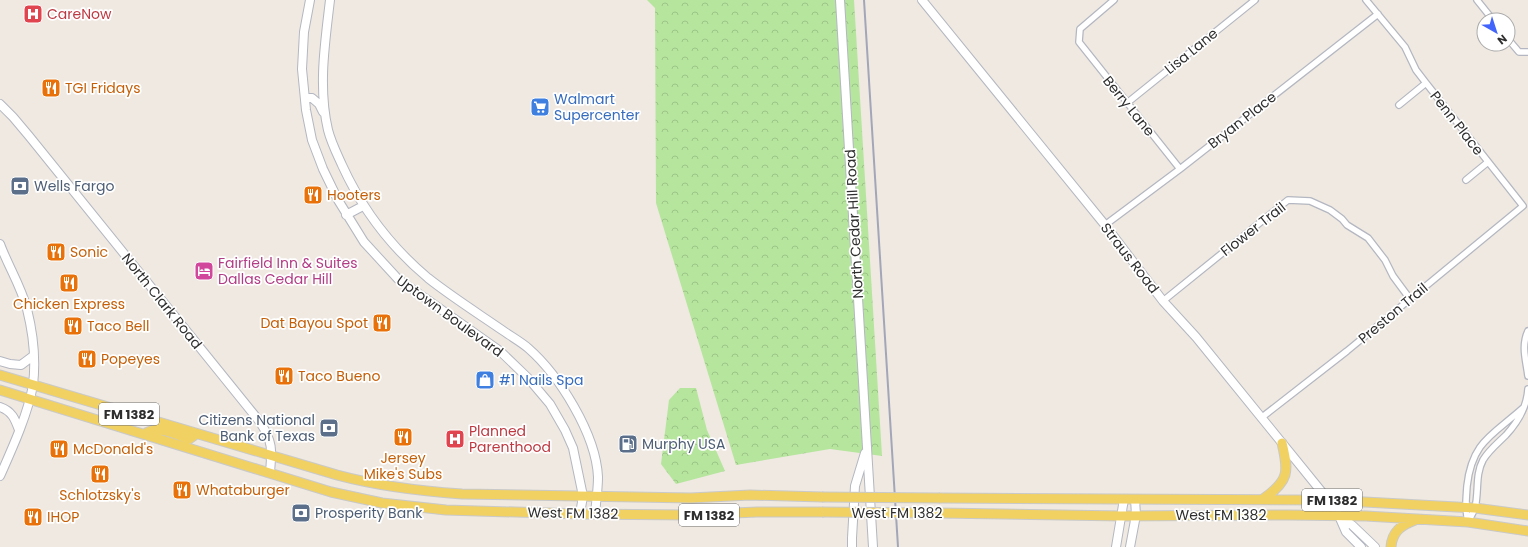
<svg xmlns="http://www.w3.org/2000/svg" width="1528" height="547" viewBox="0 0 1528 547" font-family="Poppins,sans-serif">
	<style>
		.forest { fill: url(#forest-crowns) }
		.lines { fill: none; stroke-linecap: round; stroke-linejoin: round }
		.street-casing { stroke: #b4b7c1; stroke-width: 8 }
		.secondary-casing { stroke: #b4b7c1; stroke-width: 10 }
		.primary-casing { stroke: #c9c9c9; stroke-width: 11 }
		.street { stroke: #fff; stroke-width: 5.5 }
		.secondary { stroke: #fff; stroke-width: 8 }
		.primary { stroke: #f2d163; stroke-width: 9 }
		.rail { stroke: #a3a6b8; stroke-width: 2 }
		.primary-bridge-casing { stroke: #c9c9c9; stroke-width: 11; stroke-linecap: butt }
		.primary-bridge { stroke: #f2d163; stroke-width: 9 }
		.labels { text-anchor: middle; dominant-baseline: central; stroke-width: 3.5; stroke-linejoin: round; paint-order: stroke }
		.shield { fill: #fff; stroke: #6d6d6d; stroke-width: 1 }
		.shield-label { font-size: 13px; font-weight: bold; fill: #2e2e2e }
		.health-label { font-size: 14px; fill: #be3a42; stroke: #fff; text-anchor: start }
		.street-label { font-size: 14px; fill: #2e2e2e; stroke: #fff }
		.food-label { font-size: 14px; fill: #c56008; stroke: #fff; text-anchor: start }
		.shop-label { font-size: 14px; fill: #366cbe; stroke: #fff; text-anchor: start }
		.service-label { font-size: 14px; fill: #4e5e75; stroke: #fff; text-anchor: start }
		.hotel-label { font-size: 14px; fill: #b23c85; stroke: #fff; text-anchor: start }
	</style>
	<defs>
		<pattern id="forest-crowns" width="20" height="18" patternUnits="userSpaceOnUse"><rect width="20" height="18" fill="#b6e59e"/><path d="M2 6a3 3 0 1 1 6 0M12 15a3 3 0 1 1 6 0" fill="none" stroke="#9dc588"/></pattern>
	</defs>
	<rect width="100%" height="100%" fill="#efe9e1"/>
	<!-- forest -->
	<path class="forest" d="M647,0H854L882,456L830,449L736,465L656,203L655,8Z
		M680,388H696L707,430L725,471L676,484L661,464L669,400Z"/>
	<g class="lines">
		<!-- street casing -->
		<g class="street-casing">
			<path id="street" d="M1114,0L1080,29L1079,42L1180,169
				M1477,0L1493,20
				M1508,39L1519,52H1528
				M1127,103L1255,0
				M1399,105L1426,83
				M1466,180L1488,162
				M1105,225L1180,169L1378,14
				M1163,301L1288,200L1310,201L1330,210L1342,219L1347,225L1368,238L1385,260L1393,276L1410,299
				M1528,331C1521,346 1526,360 1528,376
				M1261,418L1347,351L1523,206L1426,83L1416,70L1405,47L1366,0
				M1468,522C1470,518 1473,513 1475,508C1479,492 1475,475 1483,460C1489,450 1498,443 1506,435C1518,422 1527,406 1528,389
				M1468,522C1465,507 1466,501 1467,486C1472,441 1493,435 1523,408"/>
		</g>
		<!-- secondary casing -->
		<g class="secondary-casing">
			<path id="secondary" d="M310,0L304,32L302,69L306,110L312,140L323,169L338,200L364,242L398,279L500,351L528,378L550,404L565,430L573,448L583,496L580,514
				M330,0C325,43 318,87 328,130C331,142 337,154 342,165C362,209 391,247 428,278C452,297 479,314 505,332C512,337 521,342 528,348C559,375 596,434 598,477C598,489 596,502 595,514
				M840,0L873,547
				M922,0L1105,225L1163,301L1196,337L1321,491L1339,516L1346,532L1361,547
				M305,98H312L319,104L323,112
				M0,104L13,117L29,136L260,422C273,442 272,450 270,472
				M346,215L363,206
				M0,244C8,266 21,286 27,309C33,333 36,360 33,385C28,414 12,449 0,476
				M0,361L10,364L21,365L33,356
				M0,407C12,411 15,419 19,430
				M1339,516L1352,525L1375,547
				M852,547V538L855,486L865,453
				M1116,547L1124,499
				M1130,547L1136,515L1135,499"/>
		</g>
		<!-- primary casing -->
		<g class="primary-casing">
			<path id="primary" d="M0,375L337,475C378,486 419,491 462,494L691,498L750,495L822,497
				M0,390L331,492L382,503L446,510L580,514L688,515L757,512H822
				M145,434C156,424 177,435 189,439L196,434
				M940,498L1328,500L1475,508L1528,515
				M1263,499C1289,481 1289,472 1282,443
				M940,513L1122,516L1288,515L1366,516L1468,522L1528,531
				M1391,547C1392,532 1401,525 1415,520"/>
		</g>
		<!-- street -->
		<use href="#street" class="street"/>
		<!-- secondary -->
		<use href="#secondary" class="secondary"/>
		<!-- primary -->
		<use href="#primary" class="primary"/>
		<!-- rail -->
		<path class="rail" d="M864,0L898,547"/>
		<!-- primary-bridge casing -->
		<g class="primary-bridge-casing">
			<path id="primary-bridge" d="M822,497L940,498
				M822,512L940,513"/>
		</g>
		<!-- primary-bridge -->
		<use href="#primary-bridge" class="primary-bridge"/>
	</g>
	<!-- icons -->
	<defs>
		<g id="hospital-square" transform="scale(1)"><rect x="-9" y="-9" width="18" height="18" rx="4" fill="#e0444e" stroke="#fff"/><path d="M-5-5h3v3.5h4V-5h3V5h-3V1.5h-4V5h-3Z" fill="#fff"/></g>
		<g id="restaurant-square" transform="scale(1)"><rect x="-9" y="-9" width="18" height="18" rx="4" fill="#e8710a" stroke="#fff"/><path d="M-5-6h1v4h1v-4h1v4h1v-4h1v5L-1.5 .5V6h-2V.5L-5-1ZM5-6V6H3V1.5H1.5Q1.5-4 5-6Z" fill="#fff"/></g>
		<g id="supermarket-square" transform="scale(1)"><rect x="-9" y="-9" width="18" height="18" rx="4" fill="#3f7fe0" stroke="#fff"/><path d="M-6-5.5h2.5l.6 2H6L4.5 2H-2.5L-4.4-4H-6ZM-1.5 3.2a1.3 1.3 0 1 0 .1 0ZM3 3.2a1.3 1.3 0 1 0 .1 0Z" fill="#fff"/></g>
		<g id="bank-square" transform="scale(1)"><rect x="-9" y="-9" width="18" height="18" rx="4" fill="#5c6f8a" stroke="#fff"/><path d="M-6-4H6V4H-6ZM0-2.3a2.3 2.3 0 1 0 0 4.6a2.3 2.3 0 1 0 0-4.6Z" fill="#fff"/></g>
		<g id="hotel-square" transform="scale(1)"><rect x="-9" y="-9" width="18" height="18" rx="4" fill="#d1479c" stroke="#fff"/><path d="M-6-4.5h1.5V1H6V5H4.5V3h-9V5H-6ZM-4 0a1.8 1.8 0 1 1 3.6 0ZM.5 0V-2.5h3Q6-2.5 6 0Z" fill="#fff"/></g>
		<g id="shop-square" transform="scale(1)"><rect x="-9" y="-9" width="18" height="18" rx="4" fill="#3f7fe0" stroke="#fff"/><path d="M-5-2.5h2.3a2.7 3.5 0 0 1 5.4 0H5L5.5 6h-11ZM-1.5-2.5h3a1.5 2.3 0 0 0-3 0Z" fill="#fff"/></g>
		<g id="fuel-square" transform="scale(1)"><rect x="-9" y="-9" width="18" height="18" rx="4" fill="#5c6f8a" stroke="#fff"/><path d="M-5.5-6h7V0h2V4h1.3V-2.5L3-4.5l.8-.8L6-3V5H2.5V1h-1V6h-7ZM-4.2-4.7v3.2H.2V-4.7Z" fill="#fff"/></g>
	</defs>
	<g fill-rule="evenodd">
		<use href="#hospital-square" x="33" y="14"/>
		<use href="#restaurant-square" x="51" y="88"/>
		<use href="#supermarket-square" x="540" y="107"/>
		<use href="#bank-square" x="20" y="186"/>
		<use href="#restaurant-square" x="313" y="195"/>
		<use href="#restaurant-square" x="56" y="252"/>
		<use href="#hotel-square" x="204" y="271"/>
		<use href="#restaurant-square" x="69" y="283"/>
		<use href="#restaurant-square" x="382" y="323"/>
		<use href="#restaurant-square" x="73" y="326"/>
		<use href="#restaurant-square" x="87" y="359"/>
		<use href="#restaurant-square" x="284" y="376"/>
		<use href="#shop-square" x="485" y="380"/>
		<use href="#bank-square" x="329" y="428"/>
		<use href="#restaurant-square" x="403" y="437"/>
		<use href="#hospital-square" x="455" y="439"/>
		<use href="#fuel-square" x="628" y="444"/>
		<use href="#restaurant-square" x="59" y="449"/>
		<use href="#restaurant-square" x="100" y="474"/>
		<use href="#restaurant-square" x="182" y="490"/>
		<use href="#bank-square" x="301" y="513"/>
		<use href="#restaurant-square" x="33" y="517"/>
	</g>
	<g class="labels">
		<!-- shield labels -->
		<g class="shield">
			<rect x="99" y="403" width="60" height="22" rx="3"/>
			<rect x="1302" y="489" width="60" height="22" rx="3"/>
			<rect x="679" y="504" width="60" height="22" rx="3"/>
		</g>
		<g class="shield-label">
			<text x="129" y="414">FM 1382</text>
			<text x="1332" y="500">FM 1382</text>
			<text x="709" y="515">FM 1382</text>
		</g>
		<!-- health labels -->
		<g class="health-label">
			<text x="47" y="14">CareNow</text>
			<text x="469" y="431">Planned<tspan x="469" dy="16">Parenthood</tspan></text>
		</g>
		<!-- street labels -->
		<g class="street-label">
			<text transform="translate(1191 51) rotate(-39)">Lisa Lane</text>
			<text transform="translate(1129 106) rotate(51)">Berry Lane</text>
			<text transform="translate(1242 120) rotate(-38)">Bryan Place</text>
			<text transform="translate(1457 123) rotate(52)">Penn Place</text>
			<text transform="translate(854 224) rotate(-93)">North Cedar Hill Road</text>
			<text transform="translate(1253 229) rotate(-38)">Flower Trail</text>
			<text transform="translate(1130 258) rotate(52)">Straus Road</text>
			<text transform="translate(162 301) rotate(51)">North Clark Road</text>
			<text transform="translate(1393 313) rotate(-40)">Preston Trail</text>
			<text transform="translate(450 316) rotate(36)">Uptown Boulevard</text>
			<text transform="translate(573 513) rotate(1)">West FM 1382</text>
			<text x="897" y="513">West FM 1382</text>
			<text x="1221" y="515">West FM 1382</text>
		</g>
		<!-- food labels -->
		<g class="food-label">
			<text x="65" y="88">TGI Fridays</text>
			<text x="327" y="195">Hooters</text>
			<text x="70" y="252">Sonic</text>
			<text x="69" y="304" text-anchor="middle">Chicken Express</text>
			<text x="368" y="323" text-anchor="end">Dat Bayou Spot</text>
			<text x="87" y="326">Taco Bell</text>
			<text x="101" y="359">Popeyes</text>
			<text x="298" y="376">Taco Bueno</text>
			<text x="73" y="449">McDonald's</text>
			<text x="403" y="458" text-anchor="middle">Jersey<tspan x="403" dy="16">Mike's Subs</tspan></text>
			<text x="196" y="490">Whataburger</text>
			<text x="100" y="495" text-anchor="middle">Schlotzsky's</text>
			<text x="47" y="517">IHOP</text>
		</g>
		<!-- shop labels -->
		<g class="shop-label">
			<text x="554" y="99">Walmart<tspan x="554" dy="16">Supercenter</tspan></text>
			<text x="499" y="380">#1 Nails Spa</text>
		</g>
		<!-- service labels -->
		<g class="service-label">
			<text x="34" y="186">Wells Fargo</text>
			<text x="315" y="420" text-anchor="end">Citizens National<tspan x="315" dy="16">Bank of Texas</tspan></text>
			<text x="642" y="444">Murphy USA</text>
			<text x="315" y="513">Prosperity Bank</text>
		</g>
		<!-- hotel labels -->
		<g class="hotel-label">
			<text x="218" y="263">Fairfield Inn &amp; Suites<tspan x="218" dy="16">Dallas Cedar Hill</tspan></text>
		</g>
	</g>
	<!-- north arrow -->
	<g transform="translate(1496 32) rotate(141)"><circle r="19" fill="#ffffff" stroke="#ababab"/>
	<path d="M0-3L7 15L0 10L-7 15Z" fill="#4264fb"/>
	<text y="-6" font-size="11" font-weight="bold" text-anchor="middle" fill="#2e2e2e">N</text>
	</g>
</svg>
